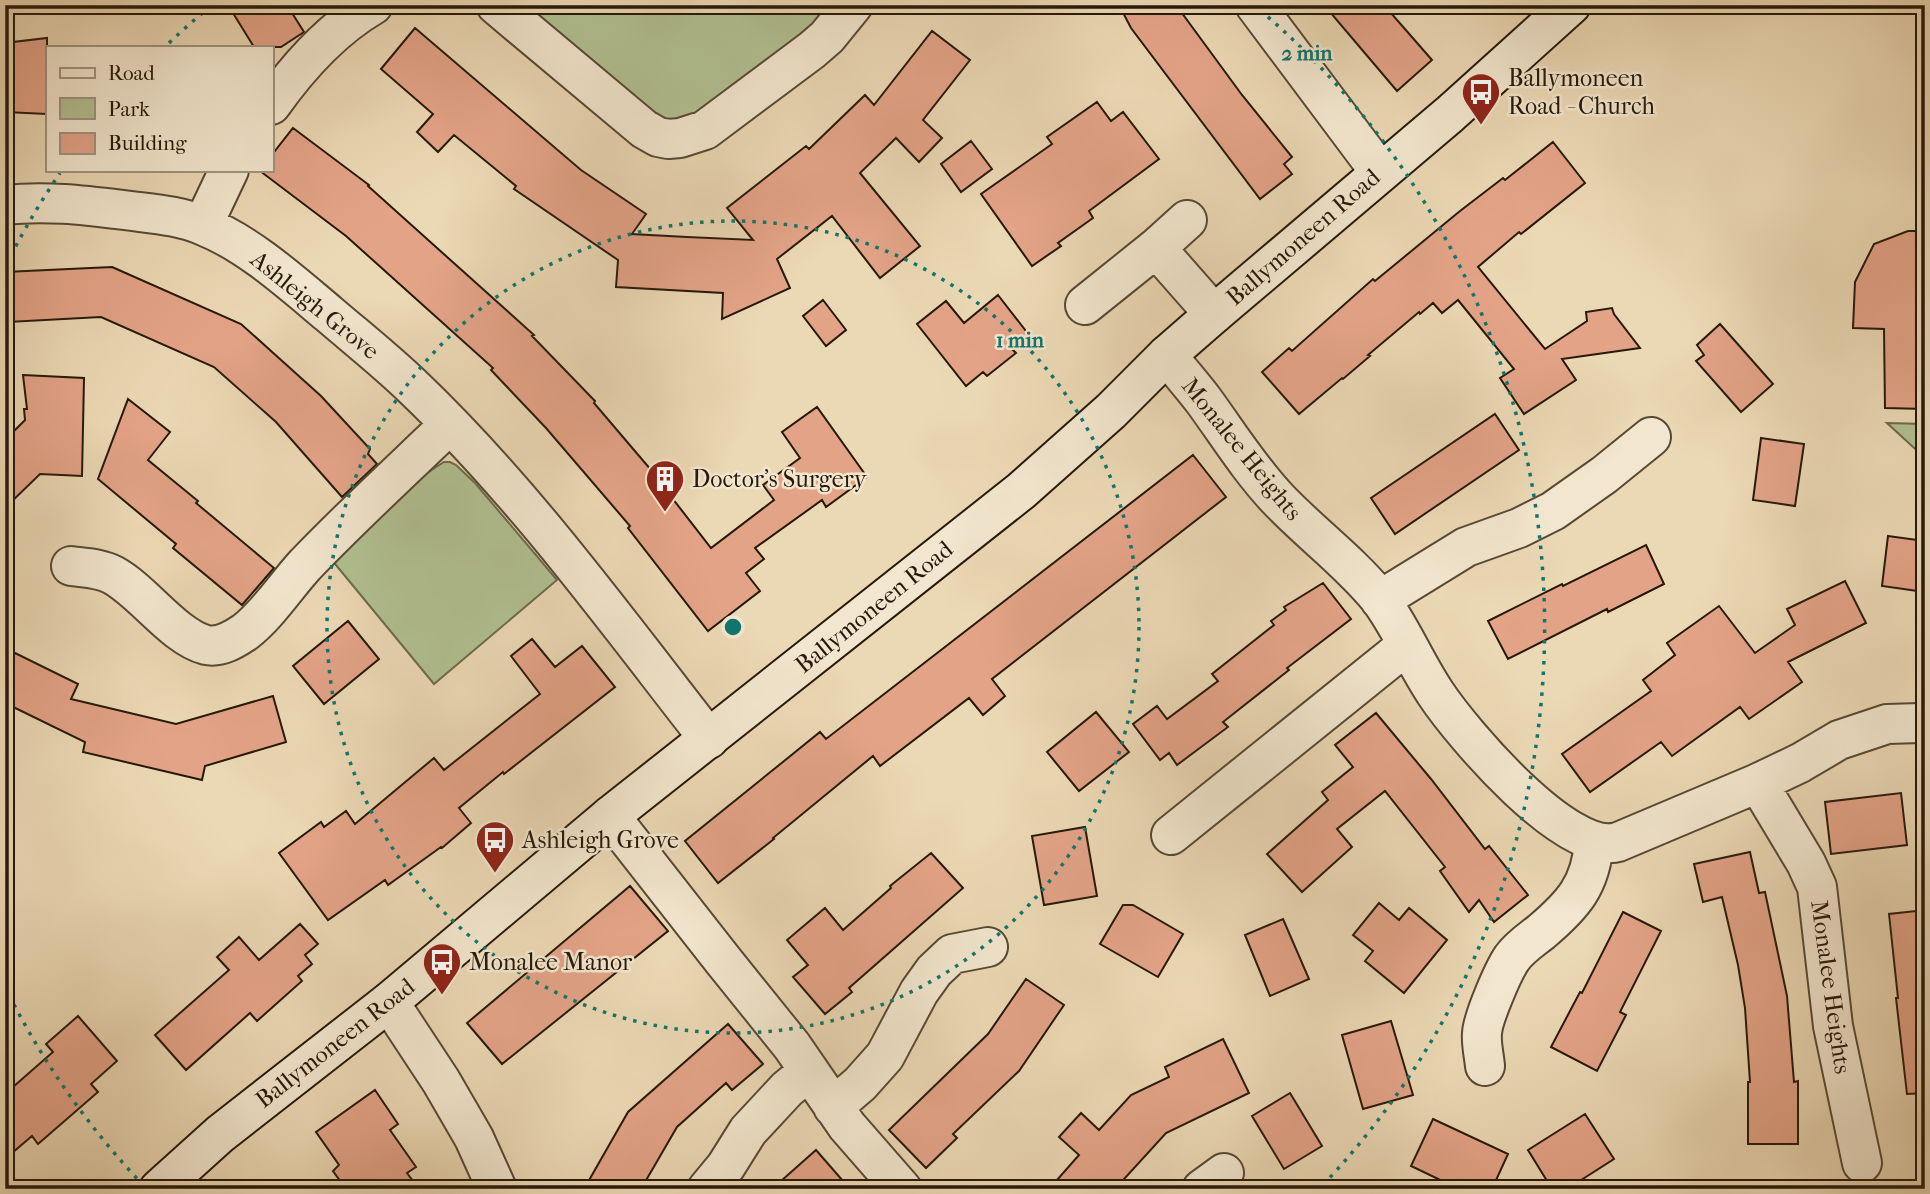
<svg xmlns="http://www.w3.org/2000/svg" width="1930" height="1194" viewBox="0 0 1930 1194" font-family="'IM FELL French Canon',serif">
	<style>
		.green { fill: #b1c091; stroke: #6c6c4e; stroke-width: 2 }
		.building { fill: #e3a387; stroke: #26190a; stroke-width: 2 }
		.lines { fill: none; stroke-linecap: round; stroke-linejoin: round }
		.street-casing { stroke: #574934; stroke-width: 42 }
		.secondary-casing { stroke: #26190a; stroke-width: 42 }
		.street { stroke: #f2e6ce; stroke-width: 38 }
		.secondary { stroke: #f2e6ce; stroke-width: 38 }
		.ring { fill: none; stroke: #0f766e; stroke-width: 3.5; stroke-dasharray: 3.5 7 }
		.labels { text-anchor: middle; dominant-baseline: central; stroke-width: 5; stroke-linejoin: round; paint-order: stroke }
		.poi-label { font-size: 24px; fill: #26190a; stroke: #f2e6ce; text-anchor: start }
		.street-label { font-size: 24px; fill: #26190a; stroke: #f2e6ce }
		.centre { fill: #0f766e; stroke: #f2e6ce; stroke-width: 3.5 }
		.ring-label { font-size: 21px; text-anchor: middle; font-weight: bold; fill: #0f766e; stroke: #f2e6ce; stroke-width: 5; stroke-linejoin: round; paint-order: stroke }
	</style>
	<rect width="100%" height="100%" fill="#ebd8b4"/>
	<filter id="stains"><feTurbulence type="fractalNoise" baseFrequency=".00286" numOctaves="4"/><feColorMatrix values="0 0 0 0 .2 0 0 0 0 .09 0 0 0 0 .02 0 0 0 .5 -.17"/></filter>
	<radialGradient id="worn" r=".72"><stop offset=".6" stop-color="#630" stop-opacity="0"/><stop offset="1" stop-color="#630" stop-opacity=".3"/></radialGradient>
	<!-- green -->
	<path class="green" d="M520,5H837L699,116L668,121L656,119Z
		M1887,423L1925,424V458Z
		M444,462H450L456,465L475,483L557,580L434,684L331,559L427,473Z"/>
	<!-- building -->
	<path class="building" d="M228,5H287L304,32L281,47H254Z
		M1119,5H1176L1242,95L1292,157L1284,164L1292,174L1260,199L1131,28Z
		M1324,5H1384L1432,60L1397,91Z
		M415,28L581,170L646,214L632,234L687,237L753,240L727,208L806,146L809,149L865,95L874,105L932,31L970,60L923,120L942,138L919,162L896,138L860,173L920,246L880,278L832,216L777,259L790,288L722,319L723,293L616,287L618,260L514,189L516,186L454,135L438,152L417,132L433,114L381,69Z
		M47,38V114L5,112V43Z
		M1097,102L1111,121L1123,112L1159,159L1089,211L1093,218L1058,243L1061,246L1032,266L981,194L1052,144L1047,137Z
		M293,128L369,185L368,186L534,335L532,336L595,401L594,403L663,484L662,485L711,548L774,500L763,485L800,458L782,432L817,407L867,477L826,507L822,500L755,548L764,559L746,573L760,591L708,631L628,528L630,526L546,428L491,370L493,368L346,236L260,171L261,170H271V156Z
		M971,141L992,169L961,192L941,164Z
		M1553,142L1585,183L1521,234L1519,232L1478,267L1545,349L1587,321L1586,312L1612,308L1614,314L1640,348L1562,359L1576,380L1524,414L1500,378L1514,369L1458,300L1442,313L1433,303L1420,314L1419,312L1368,355L1370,356L1343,379L1342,378L1299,414L1262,372L1289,348L1292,351L1373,279L1375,281L1460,211L1503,178L1505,180Z
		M1908,231H1925V409L1885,408L1884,329L1853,328L1855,282L1874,244Z
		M112,267L241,324L321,396L370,449L368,454L377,464L342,497L276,422L214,367L101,317L8,322L5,272Z
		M998,295L1029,335L1012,349L1016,353L987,376L983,372L966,386L917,324L946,301L964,323Z
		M823,300L846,330L826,346L803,316Z
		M1720,324L1773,384L1741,412L1696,361L1704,355L1697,345Z
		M23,375L84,378L82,476L40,474L5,508V440L25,420L24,409H27Z
		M128,399L170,432L148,460L198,501L196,503L274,568L242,605L173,548L176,544L98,479Z
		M1495,414L1519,450L1395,534L1371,498Z
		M1761,438L1804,444L1795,506L1753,500Z
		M1193,455L1226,497L992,679L1005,696L983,715L969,698L880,766L873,756L773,838L774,839L718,883L685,841L820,732L826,739Z
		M1888,536L1925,541V592L1882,586Z
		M1646,545L1664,584L1608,612L1607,609L1508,659L1488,621L1562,584L1563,586Z
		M1845,581L1866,623L1788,662L1802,682L1749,719L1740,707L1672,756L1661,742L1590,792L1562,754L1651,691L1643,680L1675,655L1667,643L1719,606L1755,653L1795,625L1787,609Z
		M1323,583L1351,619L1287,668L1289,670L1223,722L1228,727L1177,765L1169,753L1160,760L1133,724L1157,706L1167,719L1218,681L1212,674L1274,625L1271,621L1286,610L1284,607Z
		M348,621L379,659L324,704L293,666Z
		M532,639L555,667L582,646L615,687L504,774L503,772L459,808L471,823L442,848L441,847L388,885L385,880L328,920L279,853L321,822L324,827L346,811L355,824L434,758L444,770L540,694L511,656Z
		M15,653L78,684L71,699L176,724L273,696L286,742L205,766L202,780L83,752L85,742L5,703V672Z
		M1096,712L1129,752L1079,791L1047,752Z
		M1376,713L1431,779L1485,849L1489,846L1528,895L1494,922L1479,900L1469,912L1440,871L1445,867L1385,791L1337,829L1352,847L1302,892L1267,854L1328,800L1322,792L1353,767L1335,745Z
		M1901,793L1907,845L1831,854L1825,802Z
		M1085,827L1097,896L1044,905L1032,836Z
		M1750,852L1759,893L1765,892L1787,996L1794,1082L1798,1081V1144H1748V1082H1750L1745,1008L1738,965L1722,897L1703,902L1694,864Z
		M931,853L963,888L849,988L852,992L825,1014L793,977L808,965L787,940L825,908L843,930L891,888L890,886Z
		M630,886L668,931L502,1064L467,1023Z
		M1379,903L1399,920L1409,908L1447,940L1404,993L1365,961L1373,951L1353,935Z
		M1123,905H1133L1183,934L1158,977L1100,944Z
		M1925,910V1093L1907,1094L1896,998H1898L1889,914Z
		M1623,912L1661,931L1620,1012L1626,1015L1597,1071L1551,1047L1580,992L1582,993Z
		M1283,919L1309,979L1270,996L1245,935Z
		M300,924L318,944L305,955L312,964L298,976L302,981L257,1021L250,1013L186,1070L155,1035L229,970L217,957L239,937L259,960Z
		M1026,979L1064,1005L1019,1071L953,1134L957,1138L926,1168L889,1130L988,1034Z
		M78,1016L117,1061L91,1084L98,1092L38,1144L32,1136L5,1159V1094L53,1052L46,1044Z
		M1391,1021L1413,1095L1363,1109L1342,1035Z
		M728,1024L763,1064L732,1090L726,1083L677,1127L641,1189H584L628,1112Z
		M1223,1039L1249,1093L1166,1133L1115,1189H1049L1079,1155L1059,1137L1081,1113L1099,1130L1131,1095L1169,1077L1165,1067Z
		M375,1090L398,1124L390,1130L416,1167L407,1173L419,1189H346L333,1171L339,1165L316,1132Z
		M1290,1093L1322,1146L1284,1169L1252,1116Z
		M1585,1114L1614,1159L1567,1189H1552L1528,1150Z
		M1433,1119L1508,1154L1492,1189H1459L1411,1166Z
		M816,1150L850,1189H772Z"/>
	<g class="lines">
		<!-- street casing -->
		<g class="street-casing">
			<path id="street" d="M496,5L644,129L658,137L668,139L680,138L705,130L812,50L827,37L853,5
				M1255,5L1380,172
				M271,105C298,67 332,29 373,5
				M5,205C48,200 90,206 132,211C156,214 181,216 204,226C249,244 292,283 329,314C357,338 386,361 413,387C524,493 615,619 709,739
				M203,225L229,170
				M1156,248L1214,314
				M1085,305L1156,248L1187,220
				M1167,355C1179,371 1192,385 1204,401C1228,434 1249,468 1277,498C1310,533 1349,561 1379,598C1401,627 1415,663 1436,694C1462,733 1567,857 1618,842L1758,783L1800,763L1839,740L1887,724L1920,723
				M71,566C85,568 100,568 113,575C144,592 173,636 206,645C220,648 233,640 245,632C268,614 285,587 305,565C352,516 401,471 450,424
				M1380,600L1466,547L1519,528L1553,511L1604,475L1651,437
				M1758,783L1806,863L1817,887L1833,1026L1862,1163
				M610,816L722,959L792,1046L847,1126L902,1189
				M1171,835L1407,645
				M389,1002L441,1081L474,1138L497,1189
				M1485,1066C1484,1055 1481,1044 1482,1033C1483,1018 1503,971 1512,958C1520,947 1531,940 1541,932C1573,905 1591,885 1594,842
				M833,1107L860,1084L885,1056L919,992L934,971L952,954L988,947
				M707,1189L726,1166L748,1131L787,1089L809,1071
				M1202,1189L1224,1173"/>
		</g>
		<!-- secondary casing -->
		<g class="secondary-casing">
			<path id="secondary" d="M159,1189L220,1134L389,1002L610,816L1021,491L1111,411L1167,355L1214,314L1450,114L1571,5"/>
		</g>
		<!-- street -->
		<use href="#street" class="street"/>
		<!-- secondary -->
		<use href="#secondary" class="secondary"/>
	</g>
	<!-- distance rings -->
	<g class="ring">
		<circle cx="733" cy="627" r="406"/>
		<path d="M144 1186A812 812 0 0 1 6 989M6 265A812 812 0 0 1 60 173M169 43A812 812 0 0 1 206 10M1260 10A812 812 0 0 1 1322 1186"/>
	</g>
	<!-- icons -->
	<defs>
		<g id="bus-pin" transform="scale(2.0125)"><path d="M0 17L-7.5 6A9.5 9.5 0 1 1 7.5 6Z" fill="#8f2418" stroke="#f2e6ce"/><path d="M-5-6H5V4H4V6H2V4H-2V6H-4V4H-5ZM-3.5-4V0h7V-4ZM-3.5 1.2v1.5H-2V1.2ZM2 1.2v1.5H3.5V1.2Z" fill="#fff"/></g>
		<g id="building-pin" transform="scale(2.0125)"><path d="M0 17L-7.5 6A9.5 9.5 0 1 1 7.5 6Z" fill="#8f2418" stroke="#f2e6ce"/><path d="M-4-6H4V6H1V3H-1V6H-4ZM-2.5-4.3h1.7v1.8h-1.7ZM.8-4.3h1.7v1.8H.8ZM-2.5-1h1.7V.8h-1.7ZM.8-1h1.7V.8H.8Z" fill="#fff"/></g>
	</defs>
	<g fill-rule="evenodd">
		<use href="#bus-pin" x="1481" y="92"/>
		<use href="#building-pin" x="665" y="479"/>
		<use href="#bus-pin" x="495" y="840"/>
		<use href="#bus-pin" x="442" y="962"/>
	</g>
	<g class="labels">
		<!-- poi labels -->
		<g class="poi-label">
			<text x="1508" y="78">Ballymoneen<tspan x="1508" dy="28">Road - Church</tspan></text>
			<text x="692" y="479">Doctor's Surgery</text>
			<text x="522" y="840">Ashleigh Grove</text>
			<text x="469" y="962">Monalee Manor</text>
		</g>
		<!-- street labels -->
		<g class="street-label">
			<text transform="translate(1303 237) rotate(-41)">Ballymoneen Road</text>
			<text transform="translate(315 305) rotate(39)">Ashleigh Grove</text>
			<text transform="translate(1242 449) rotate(51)">Monalee Heights</text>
			<text transform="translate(874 607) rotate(-39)">Ballymoneen Road</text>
			<text transform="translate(1831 987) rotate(82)">Monalee Heights</text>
			<text transform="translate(335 1043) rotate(-38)">Ballymoneen Road</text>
		</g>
	</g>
	<circle cx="733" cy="627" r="10" class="centre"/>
	<g class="ring-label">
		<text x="1307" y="60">2 min</text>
		<text x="1020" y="347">1 min</text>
	</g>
	<!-- margin -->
	<rect width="1930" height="1194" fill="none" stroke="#ebd8b4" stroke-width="28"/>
	<rect x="7" y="7" width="1916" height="1180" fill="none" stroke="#26190a" stroke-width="3.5"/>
	<rect x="14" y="14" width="1902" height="1166" fill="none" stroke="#26190a" stroke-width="2"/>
	<!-- legend -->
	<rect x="46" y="46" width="228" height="126" fill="#f2e6ce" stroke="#a09480" stroke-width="2"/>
	<rect x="60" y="68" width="35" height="10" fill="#f2e6ce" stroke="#a09480" stroke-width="2"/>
	<text x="108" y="80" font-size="21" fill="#26190a">Road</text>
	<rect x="60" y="98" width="35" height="21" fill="#b1c091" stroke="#a09480" stroke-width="2"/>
	<text x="108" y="116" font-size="21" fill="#26190a">Park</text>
	<rect x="60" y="133" width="35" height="21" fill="#e3a387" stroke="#a09480" stroke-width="2"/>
	<text x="108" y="150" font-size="21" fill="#26190a">Building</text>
	<rect width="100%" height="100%" filter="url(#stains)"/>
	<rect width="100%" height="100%" fill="url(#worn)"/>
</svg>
